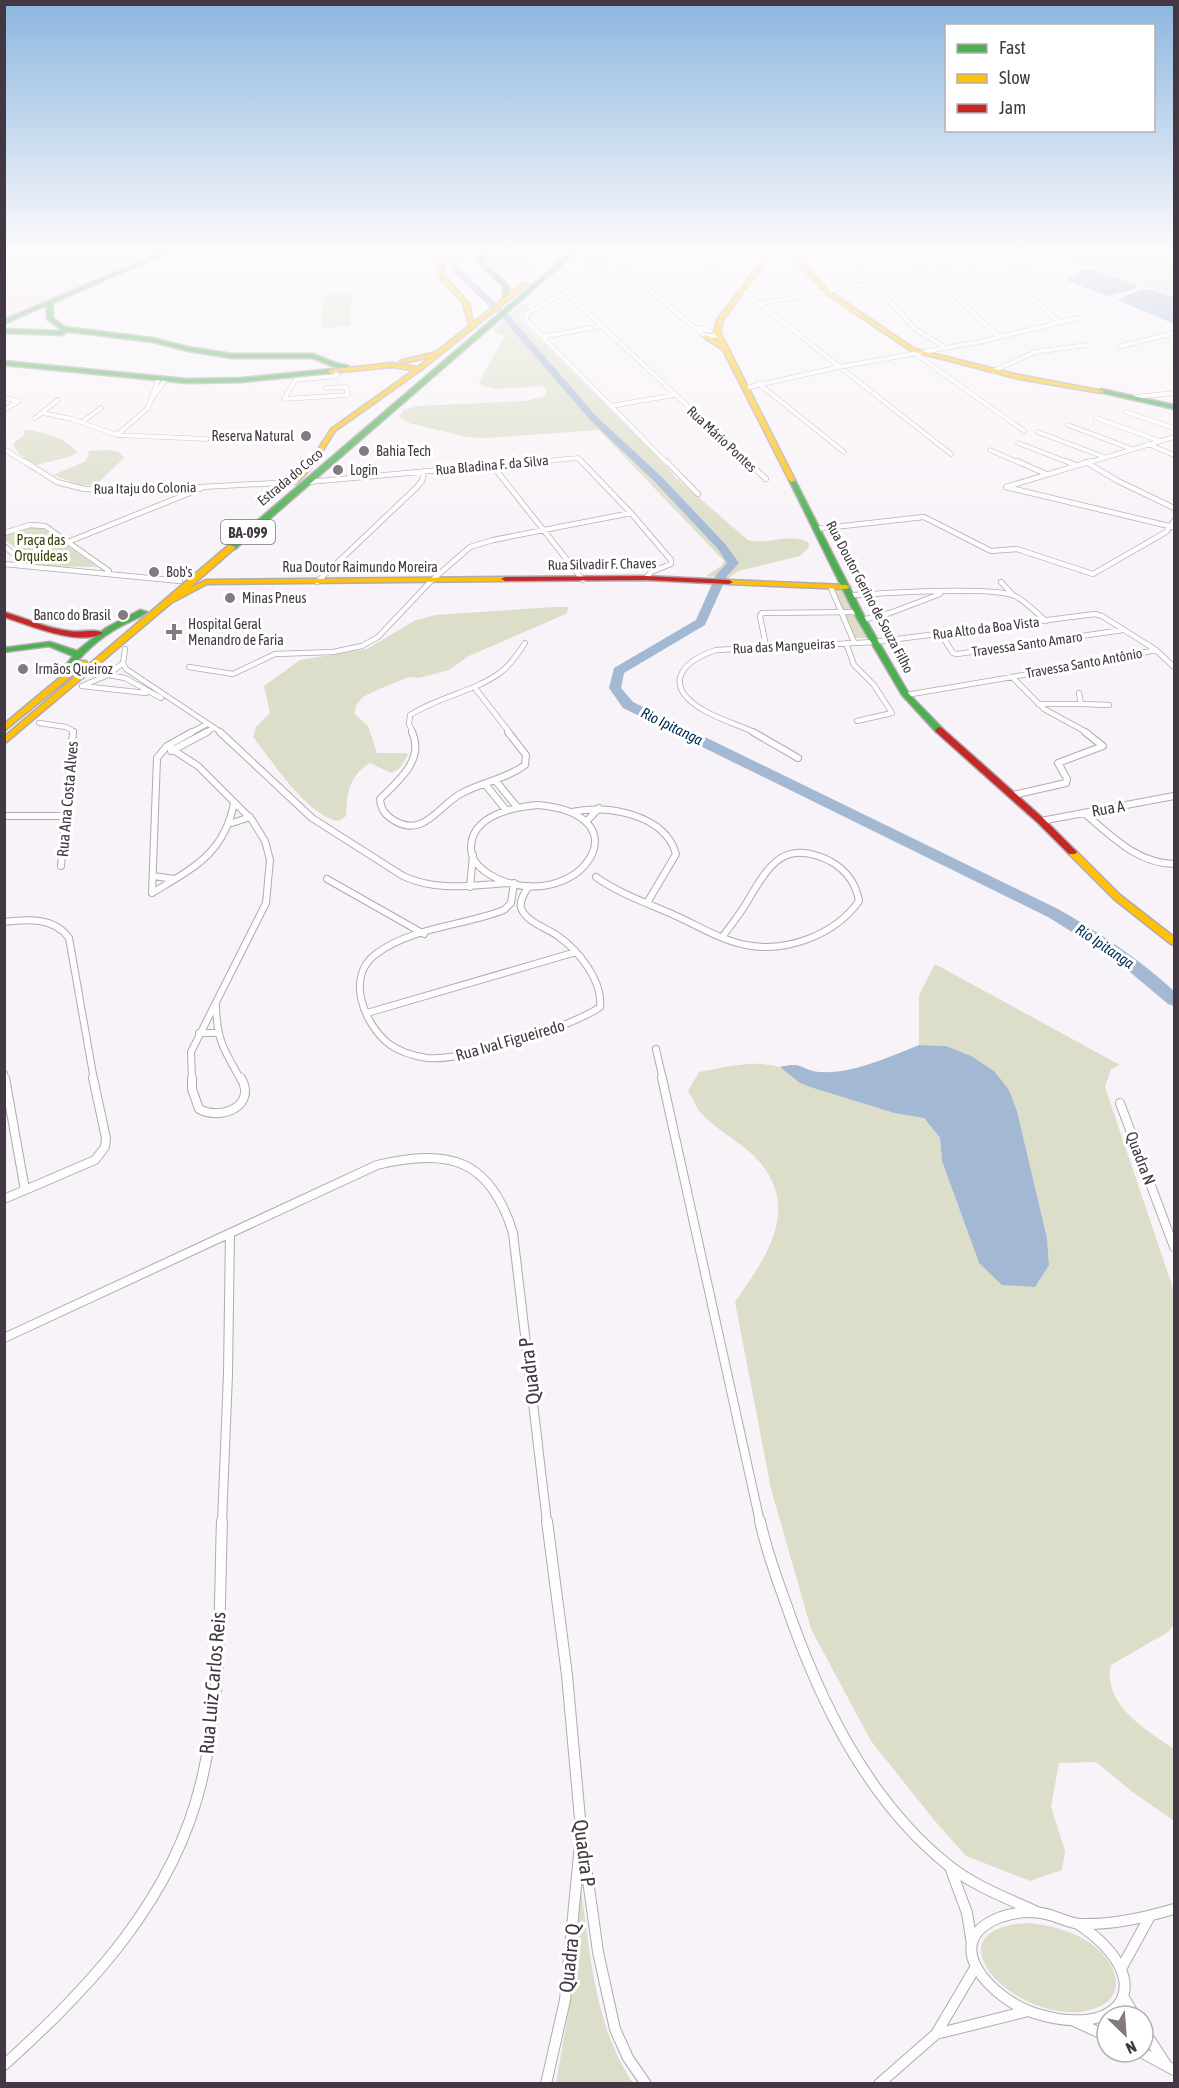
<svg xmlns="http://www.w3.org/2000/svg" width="1179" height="2088" viewBox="0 0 1179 2088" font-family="'Asap Condensed',sans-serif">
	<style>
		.education { fill: #f1e7f3 }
		.green { fill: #dcdec9 }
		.water { fill: #a3b8d2 }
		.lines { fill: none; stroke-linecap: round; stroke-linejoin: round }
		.river { fill: #a3b8d2; fill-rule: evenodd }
		.street-far4-casing { stroke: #b0aab1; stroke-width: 5 }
		.street-far3-casing { stroke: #b0aab1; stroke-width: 6 }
		.street-far2-casing { stroke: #b0aab1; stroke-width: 8 }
		.street-far1-casing { stroke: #b0aab1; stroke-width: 10 }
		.street-casing { stroke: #b0aab1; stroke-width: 12 }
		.fast-casing { stroke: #b0aab1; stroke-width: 3 }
		.slow-casing { stroke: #b0aab1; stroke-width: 3 }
		.jam-casing { stroke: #b0aab1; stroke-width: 3 }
		.street-far4 { stroke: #fefdfe; stroke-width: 4 }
		.street-far3 { stroke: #fefdfe; stroke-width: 4.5 }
		.street-far2 { stroke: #fefdfe; stroke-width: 6 }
		.street-far1 { stroke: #fefdfe; stroke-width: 8 }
		.street { stroke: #fefdfe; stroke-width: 10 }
		.fast { fill: #4caf50; fill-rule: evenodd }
		.slow { fill: #ffc107; fill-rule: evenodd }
		.jam { fill: #c62828; fill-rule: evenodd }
		.poi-dot { fill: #827982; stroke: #fff; stroke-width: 2 }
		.labels { text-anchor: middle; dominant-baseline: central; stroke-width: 6; stroke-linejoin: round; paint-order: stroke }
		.far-poi-label { font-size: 14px; fill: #423843; stroke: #fff; text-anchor: start }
		.far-street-label { font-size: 14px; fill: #423843; stroke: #fff }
		.far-park-label { font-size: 14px; fill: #3a3e05; stroke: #fff }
		.shield { fill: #fff; stroke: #7b747b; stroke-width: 1.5 }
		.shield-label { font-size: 15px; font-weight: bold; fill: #423843 }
		.far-water-label { font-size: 15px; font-style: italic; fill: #00305c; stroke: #fff }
		.street-label { font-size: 16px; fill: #423843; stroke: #fff }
		.near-street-label { font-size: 20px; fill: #423843; stroke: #fff }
	</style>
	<rect width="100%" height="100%" fill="#f8f3f8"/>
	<!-- education -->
	<path class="education" d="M5,251H164L5,318Z"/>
	<!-- green -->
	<path class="green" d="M493,251C509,251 527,249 533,266L499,273L490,263L489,257Z
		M1044,251H1174V295L1091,267L1065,256Z
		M604,256L612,262L605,267V271L588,274L590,269L583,265L586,264L585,261L589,258Z
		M352,294L350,309L335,310H351L350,326L321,328L324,295Z
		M530,302L532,304L519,316L521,321L655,454L676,478L748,540C769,546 787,532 808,542L809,547L800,556L738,571L729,578L706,576L721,566L724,561L599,430L485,438L467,437L409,423L399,417L404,410L417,406L525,401L546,396V389L543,386L494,389L481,385L479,382L505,336L494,332V328L523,303Z
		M28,430C45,433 68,438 77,453L65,458L36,465L19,454L13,444L25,434L23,431Z
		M110,450L119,452L124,458L96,485H80L53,475L84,462L89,455L88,451Z
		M36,524L97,567L39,566L5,540L4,535Z
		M831,587H843L868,638H854Z
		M554,607H569L566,614L469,656L449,670L419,678L409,677L377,690L363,697L357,704L354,713L368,726L377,753H406L408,755L399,769L391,773L370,763C349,776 347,793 346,816L339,821C308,817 272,761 253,737L256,727L270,713L264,686L300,660L367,649L414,621L435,615Z
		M935,964L1120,1065L1111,1069L1105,1087L1174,1291V1625L1168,1632L1111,1665C1102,1704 1146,1730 1174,1749V1821L1134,1793L1096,1762L1059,1763L1051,1807L1065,1851L1062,1870L1030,1881L966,1856L934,1820L871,1741L811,1629L771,1489L735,1302C767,1256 804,1205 753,1155C737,1140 714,1128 699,1111C695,1105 692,1097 688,1091L699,1072C724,1068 753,1059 778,1067C789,1070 799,1082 810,1087L894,1113L924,1118L940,1138L942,1161L979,1263L1049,1265L1047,1238L1017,1111L1009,1090L946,1046L919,1045V995Z
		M581,1891C591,1957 595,2027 633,2083H556L573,1986Z
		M1027,1923C1059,1925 1106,1940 1115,1976C1117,1984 1116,1991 1111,1998C1104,2007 1090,2011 1078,2012C1008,2017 929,1929 1027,1923Z"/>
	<!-- water -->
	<path class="water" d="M1084,270H1093L1136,284L1138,288L1108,296L1065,280Z
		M1142,289L1154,290L1174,297V324L1117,300Z
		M919,1045L946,1046L971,1056L994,1071L1009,1090L1017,1111L1047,1238L1049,1265L1035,1287L1002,1285L979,1263L942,1161L940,1138L924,1118L894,1113L810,1087L800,1083L780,1067C805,1061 801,1071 820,1072C853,1074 889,1057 919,1045Z"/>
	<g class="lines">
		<!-- river -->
		<path class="river" d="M464,251H473L459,262V268L509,315L596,416L662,477L726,545L739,563L727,576L705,625L624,673L621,688L633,702L1058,909C1100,933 1139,959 1174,991V1006L1168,1004L1112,957L1048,917L623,708L609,688L614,668L696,620L716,575L727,563L718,549L654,481L590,420L503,319L452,271L451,261Z"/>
		<!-- street-far4 casing -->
		<g class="street-far4-casing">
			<path id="street-far4" d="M602,251L705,336H718
				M688,251L743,291L951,454
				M844,251L915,329L943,346
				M907,251L999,337
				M980,251L1003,275L1060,322
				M564,261L626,251
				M547,275L749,463
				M1003,275L1051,270
				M566,292L526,314V320L667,463
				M700,296L732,283
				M759,304L988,260
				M698,328L710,331
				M542,337L602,326
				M1121,346L1174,333
				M914,353L1024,431
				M993,371L1035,352L1086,345
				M758,383L844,452
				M326,388L346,387L348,395L284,399L295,380L337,376L336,371
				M745,388L839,367L979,342L1078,318
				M1136,397L1174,393
				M4,398L19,401L4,410
				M151,400L165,380
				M611,406L674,395
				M1126,412L1174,428
				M43,413L72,419L117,435L207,439
				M35,418L58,400
				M1096,418L1160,441
				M82,422L101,408
				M1068,425L1132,449
				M1038,432L1104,457
				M117,435L148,408L158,380
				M1018,443L1070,463
				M1148,444L1174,455
				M4,449L26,463
				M990,450L1020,463
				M523,463L578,458L583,463
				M1087,463L1174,437"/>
		</g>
		<!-- street-far3 casing -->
		<g class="street-far3-casing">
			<path id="street-far3" d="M24,461L57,482L84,489L128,491L295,482
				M581,461L631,513L671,560V564L651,572L646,578
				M666,461L698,494
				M747,461L766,479
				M1017,461L1046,474
				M1066,461L1076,465
				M1092,461L1006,487L1173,527
				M1086,462L1118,481L1174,508
				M492,465L583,580
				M308,482L540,461
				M816,529L924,517L991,551L1017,549L1093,574L1166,532L1174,521
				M4,533L30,525L45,526L109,571
				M68,542L202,488
				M4,546L20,559L19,565
				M4,564L180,581
				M317,582L416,488L422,481L424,471
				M1001,582L1012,594
				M831,588L854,642
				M850,595C880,594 996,585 1017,597C1027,603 1037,613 1046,621
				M862,620L890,613L940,594
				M941,634L953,653L957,654L1123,630
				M846,643L854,665L874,685L892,713L857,721
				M766,646L760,616L762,613L858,612
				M125,649L123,663L126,669L222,733
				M189,667L233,674L275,654L333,652L362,646L378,637L431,581L470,547L493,540L631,513
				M108,675L125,678L161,698
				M1012,677L1044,709L1088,733
				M84,685L108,675L123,663
				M82,686L146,693
				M475,688L510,733
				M906,695L1094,663L1156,650
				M1038,704H1081L1079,693
				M1081,704L1109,705
				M39,723L66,727L73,731V733
				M190,733L207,724
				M204,733L214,728
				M413,733L409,724L410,715C438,697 476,691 501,672C511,664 518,654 525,643
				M756,733C739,725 721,720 705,711C663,687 678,663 716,650L874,642L1095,614L1102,616L1156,650L1174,667"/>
		</g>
		<!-- street-far2 casing -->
		<g class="street-far2-casing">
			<path id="street-far2" d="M220,732L312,818L403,876C437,892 473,885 509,883
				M412,732C425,760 398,781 380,799C381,810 385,815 395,821C424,838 439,805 462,793C483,782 506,779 525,765L526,755L508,732
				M753,732L798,758
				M167,746L198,766L252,820L265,841L270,860L266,903L191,1052L192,1080
				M171,751L207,732
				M495,780L517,807
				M485,784L506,810
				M1013,795L1066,783L1067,779L1058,763L1103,746L1085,732
				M538,805C649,815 577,916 496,878C484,872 471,862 471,848C471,815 514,807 538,805Z
				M572,812C606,804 665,814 676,854L647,903
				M1084,813C1112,836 1136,863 1174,864
				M4,816H64
				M1041,821L1174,796
				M586,822L599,808
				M232,823L250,817
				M61,866L73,732
				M153,876L175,879
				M596,877C620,894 647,903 674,915C697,925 720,940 746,945C786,953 835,935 859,901C856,883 846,870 830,861C784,838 769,865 747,902C740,914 731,925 723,936
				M327,879L424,934
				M514,883L511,903L504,910C463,926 412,927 376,954C345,977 364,1024 389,1044C400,1052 414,1056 427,1058C461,1062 572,1027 600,1007C603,981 579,951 558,936C547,928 526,922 521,908C519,900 525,892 529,886
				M470,887L473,855
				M152,893L157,758L167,746L192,732
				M152,893C193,868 224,854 234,803
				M4,922C27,919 54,917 69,938L94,1080
				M216,1006C217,1041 224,1050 241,1080
				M367,1013L576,952
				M199,1033H218
				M656,1049L663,1080
				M4,1074L5,1080"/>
		</g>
		<!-- street-far1 casing -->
		<g class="street-far1-casing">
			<path id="street-far1" d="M5,1078L25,1190
				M192,1078V1089L199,1109C221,1121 257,1106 241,1078
				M662,1078L760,1522
				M1120,1103L1174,1247
				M4,1199L95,1160L105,1147L106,1138L93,1078
				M4,1338L377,1165C448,1148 490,1158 513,1233L547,1522
				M222,1522L228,1374L230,1233"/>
		</g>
		<!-- street casing -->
		<g class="street-casing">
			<path id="street" d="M547,1521L567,1675L581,1830L598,1952L615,2029L628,2058L646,2084
				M760,1521C766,1549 776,1577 786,1604C819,1700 867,1800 948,1865C974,1886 1007,1898 1037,1912
				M950,1867L967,1913L972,1944
				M1078,1924C1161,1979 1125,2042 1034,2013C994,2000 935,1942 1001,1917C1016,1912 1034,1910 1050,1915C1060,1918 1069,1923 1080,1924C1112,1925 1144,1918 1174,1909
				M1122,1967L1150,1916
				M1123,1996L1135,2016
				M1074,2021L1107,2036
				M1143,2029L1165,2063
				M936,2034L1028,2011
				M1141,2052L1174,2070
				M4,2065C90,1988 173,1899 201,1783C222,1698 219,1608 222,1521
				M546,2084L565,2000L580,1844
				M879,2084L936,2034L975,1968"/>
		</g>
		<!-- fast casing -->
		<g class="fast-casing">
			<path id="fast" d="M165,251H171L53,303V318L65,327L153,338L188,347L232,354H313L336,363L349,366L346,368L335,367L312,358H232L188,351L153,342L63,331L47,319V305L4,324V320Z
				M485,251H490L485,258L486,265L509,286L508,299L503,298V286L481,266L479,258Z
				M572,251H578L235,549H229V545Z
				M4,329L62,331L65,333L62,335L4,333Z
				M4,361L187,379L242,378L331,369L334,371L331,373L242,382L187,383L4,365Z
				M1101,389L1174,405V409L1099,392L1098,391Z
				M792,478L795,480L866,620L909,694L942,728V732H936L902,695L858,620L789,480Z
				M140,610L147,612C139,618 130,621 121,626C99,638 81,654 67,675H61L60,673L73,656L49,646L4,652V648L50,642L77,651L106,628Z"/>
		</g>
		<!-- slow casing -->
		<g class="slow-casing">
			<path id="slow" d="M450,251H455L444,262V276L469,303L473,323L523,283L528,284L421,370L335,431L314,465L298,482H294V480L309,463L331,429L414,370L391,367L331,373L328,371L329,370L391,363L418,367L431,357L403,363L400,361L436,352L469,326L463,303L438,276V262Z
				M769,251H774L723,320L720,332L795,480L792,482L789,480L723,350L702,336L707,335L720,343L714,332L717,320Z
				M787,251H792L829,291L915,349L1019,375L1104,391L1101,393L1019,379L911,351L825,293Z
				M229,545L236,547L188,589L206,580L505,577L509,579L505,581L207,584L171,603L4,744V737Z
				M726,580L846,585L850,587L846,589L729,584L725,582Z
				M80,661H86L87,663L4,731V724Z
				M1072,849L1075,850L1120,895L1174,937V945L1171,944L1114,899L1067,852L1069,850Z"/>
		</g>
		<!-- jam casing -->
		<g class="jam-casing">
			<path id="jam" d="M646,576L729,580L733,582L729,584L646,580L505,581L501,579L505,577Z
				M4,612C26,618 47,629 70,631C80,633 95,628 103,633C80,647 29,625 4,617Z
				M939,727L942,728L1044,819L1077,852L1075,854H1069L1038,823L936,732L935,730Z"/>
		</g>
		<!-- street-far4 -->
		<use href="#street-far4" class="street-far4"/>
		<!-- street-far3 -->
		<use href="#street-far3" class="street-far3"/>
		<!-- street-far2 -->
		<use href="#street-far2" class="street-far2"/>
		<!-- street-far1 -->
		<use href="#street-far1" class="street-far1"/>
		<!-- street -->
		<use href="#street" class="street"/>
		<!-- fast -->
		<use href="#fast" class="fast"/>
		<!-- slow -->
		<use href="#slow" class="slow"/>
		<!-- jam -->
		<use href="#jam" class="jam"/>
	</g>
	<!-- sky -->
	<linearGradient id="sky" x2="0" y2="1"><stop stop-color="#8cb6df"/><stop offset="0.46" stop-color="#fcfafc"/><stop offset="1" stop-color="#fcfafc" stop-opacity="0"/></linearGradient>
	<rect width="1179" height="543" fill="url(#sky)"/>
	<!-- markers -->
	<g class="poi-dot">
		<circle cx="306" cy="436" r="6"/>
		<circle cx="364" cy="451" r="6"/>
		<circle cx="338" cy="470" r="6"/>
		<circle cx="154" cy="572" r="6"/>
		<circle cx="230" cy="598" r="6"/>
		<circle cx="123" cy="615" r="6"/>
		<path d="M171 623h6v6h6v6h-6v6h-6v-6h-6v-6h6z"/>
		<circle cx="23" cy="669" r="6"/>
	</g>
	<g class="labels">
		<!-- far-poi labels -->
		<g class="far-poi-label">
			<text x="294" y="436" text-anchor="end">Reserva Natural</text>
			<text x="376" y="451">Bahia Tech</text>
			<text x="350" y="470">Login</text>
			<text x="166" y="572">Bob's</text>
			<text x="242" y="598">Minas Pneus</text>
			<text x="111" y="615" text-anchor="end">Banco do Brasil</text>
			<text x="188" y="624">Hospital Geral<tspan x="188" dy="16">Menandro de Faria</tspan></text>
			<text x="35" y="669">Irmãos Queiroz</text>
		</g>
		<!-- far-street labels -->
		<g class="far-street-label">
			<text transform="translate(722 439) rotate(43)">Rua Mário Pontes</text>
			<text transform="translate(492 465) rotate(-5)">Rua Bladina F. da Silva</text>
			<text transform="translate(290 477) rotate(-40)">Estrada do Coco</text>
			<text transform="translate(145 488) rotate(-1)">Rua Itaju do Colonia</text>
			<text transform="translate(602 564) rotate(-1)">Rua Silvadir F. Chaves</text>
			<text x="360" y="567">Rua Doutor Raimundo Moreira</text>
			<text transform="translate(870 597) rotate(62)">Rua Doutor Gerino de Souza Filho</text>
			<text transform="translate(986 628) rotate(-7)">Rua Alto da Boa Vista</text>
			<text transform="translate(1027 644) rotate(-8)">Travessa Santo Amaro</text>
			<text transform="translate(784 646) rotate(-3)">Rua das Mangueiras</text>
			<text transform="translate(1084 663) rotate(-10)">Travessa Santo Antônio</text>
		</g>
		<!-- far-park labels -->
		<g class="far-park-label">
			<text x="41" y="540">Praça das<tspan x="41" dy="16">Orquídeas</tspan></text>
		</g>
		<!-- shield labels -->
		<rect class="shield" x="221" y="520" width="54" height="24" rx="4.5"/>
		<g class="shield-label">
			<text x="248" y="532">BA-099</text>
		</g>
		<!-- far-water labels -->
		<g class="far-water-label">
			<text transform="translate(672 726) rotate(26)">Rio Ipitanga</text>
			<text transform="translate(1105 946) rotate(34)">Rio Ipitanga</text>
		</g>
		<!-- street labels -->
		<g class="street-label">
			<text transform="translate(67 799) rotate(-85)">Rua Ana Costa Alves</text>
			<text transform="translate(1108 808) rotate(-10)">Rua A</text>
			<text transform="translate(510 1040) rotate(-16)">Rua Ival Figueiredo</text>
			<text transform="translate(1141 1158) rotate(69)">Quadra N</text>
		</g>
		<!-- near-street labels -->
		<g class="near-street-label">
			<text transform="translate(529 1371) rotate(-97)">Quadra P</text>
			<text transform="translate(212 1683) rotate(-85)">Rua Luiz Carlos Reis</text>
			<text transform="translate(585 1853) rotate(83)">Quadra P</text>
			<text transform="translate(569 1958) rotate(-84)">Quadra Q</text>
		</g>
	</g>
	<!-- border -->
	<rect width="1179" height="2088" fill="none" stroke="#423843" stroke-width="12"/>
	<!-- legend -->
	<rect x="945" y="24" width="210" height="108" fill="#ffffff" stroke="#b3afb4" stroke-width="1.5"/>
	<rect x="957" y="44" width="30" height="9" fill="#4caf50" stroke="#b3afb4" stroke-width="1.5"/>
	<text x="999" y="54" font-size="18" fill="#423843">Fast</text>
	<rect x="957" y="74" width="30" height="9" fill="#ffc107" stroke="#b3afb4" stroke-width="1.5"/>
	<text x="999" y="84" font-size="18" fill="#423843">Slow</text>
	<rect x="957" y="104" width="30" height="9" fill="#c62828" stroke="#b3afb4" stroke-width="1.5"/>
	<text x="999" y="114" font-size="18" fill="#423843">Jam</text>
	<!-- north arrow -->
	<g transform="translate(1125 2034) rotate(155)"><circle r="28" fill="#ffffff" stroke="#b3afb4" stroke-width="1.5"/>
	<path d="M0-4.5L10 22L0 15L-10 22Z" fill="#827982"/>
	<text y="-9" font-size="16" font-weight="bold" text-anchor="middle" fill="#423843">N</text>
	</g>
</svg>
